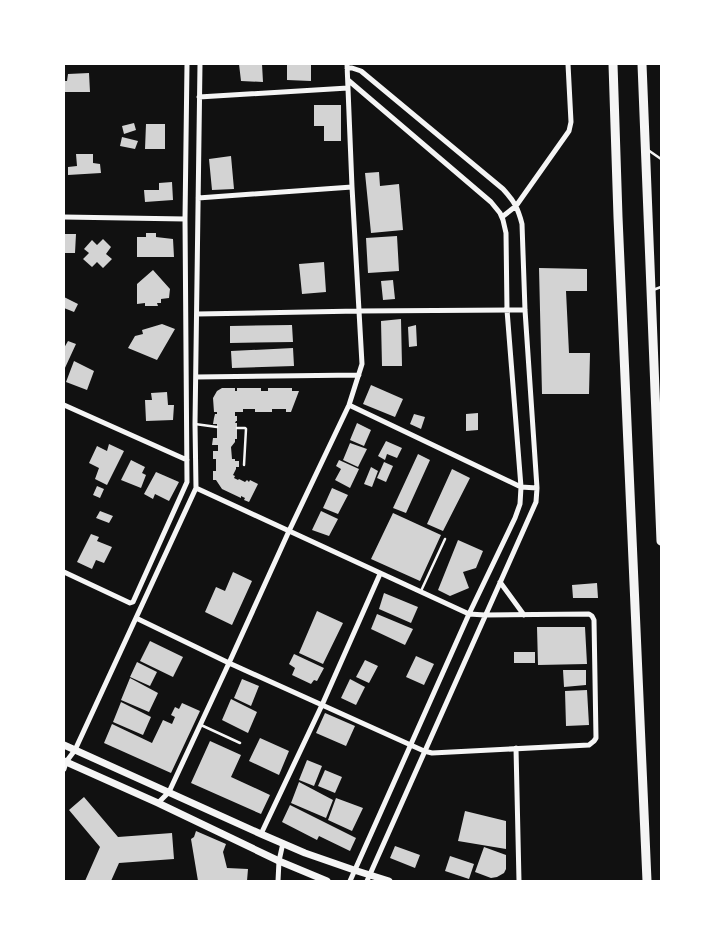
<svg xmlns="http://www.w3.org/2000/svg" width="725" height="945" viewBox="0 0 725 945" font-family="Roboto,sans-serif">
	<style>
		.building { fill: #d3d3d3 }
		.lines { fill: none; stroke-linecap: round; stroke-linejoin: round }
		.service { stroke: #f5f5f5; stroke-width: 2.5 }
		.minor { stroke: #f5f5f5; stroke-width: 5 }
		.tertiary { stroke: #f5f5f5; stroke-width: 7 }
		.trunk { stroke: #f5f5f5; stroke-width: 9 }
	</style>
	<rect width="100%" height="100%" fill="#111"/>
	<!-- building -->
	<path class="building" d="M239,64H262L263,82L241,81Z
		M287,64H311V81L287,80Z
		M89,73L90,92H64V81H67L68,74Z
		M314,105H341V141H324V126H314Z
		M134,123L136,130L124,134L122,126Z
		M146,124H165V149H145Z
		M122,137L138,141L135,149L120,146Z
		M76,154H93V163L100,164L101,173L68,175V167L77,166Z
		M231,156L234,189L212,190L209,159Z
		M379,172L380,186L399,184L403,230L371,233L365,173Z
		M172,182L173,200L145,202L144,190H159V183Z
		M146,233H156V237L173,239L174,257H137V237H146Z
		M64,234H76L75,253H64Z
		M397,236L399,271L368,273L366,238Z
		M103,239L111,247L106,254L112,259L103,268L97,262L92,267L83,259L89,253L84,249L92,240L97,245Z
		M324,262L326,292L302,294L299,264Z
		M539,268L587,269V291H566L569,353H590L589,394H542Z
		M153,270L170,289L169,298L161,299V303H157L158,306H145V303L137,304V284Z
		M393,280L395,299L383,300L381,281Z
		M64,297L78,304L74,312L64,308Z
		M401,319L402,366H382L381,321Z
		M162,324L175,329L157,360L128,348L135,336L143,334L142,330Z
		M292,325L293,342L230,343V326Z
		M416,325L417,346L409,347L408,327Z
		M68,341L76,344L64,370V348Z
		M293,348L294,366L232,368L231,351Z
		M74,361L94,371L87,390L66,382Z
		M371,385L403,399L395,417L363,404Z
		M222,388H235V391H237V388H261V391H268V388H292V391H299L291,412H286V409H272V412H255V409H243V412H235V416H237V421H236L235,423H237V439H235V442L231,447L232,459H235V461H239V467H236V469L233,475L235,476L234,478L238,480L239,479L245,482L247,480L249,482L250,480L258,484L249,502L244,500L245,498L241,496V498L222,489L216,480H213V471H216V459H213V451H218V445H212L213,438H217V424H213L214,418L215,414H217V412H214L213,398L217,391Z
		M167,392L168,405H174L173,420L146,421L145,400H152L151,393Z
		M478,413V430L466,431V414Z
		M414,414L425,417L421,429L410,424Z
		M357,423L371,430L364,446L350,440Z
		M386,441L402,448L397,458L387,454L385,460L378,456Z
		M350,443L367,449L358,467L343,460Z
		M109,444L124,451L107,485L95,479L99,468L89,463L97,446L107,451Z
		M418,454L430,460L406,513L393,508Z
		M131,460L145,467L142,473L146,475L141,488L121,480Z
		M339,460L359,469L350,488L335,480L341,469L336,466Z
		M384,462L393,466L386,482L377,478Z
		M371,467L378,471L372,487L364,484Z
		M452,469L470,478L443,531L427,524Z
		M156,472L179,482L169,501L155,494L153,499L144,494Z
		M97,486L104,489L100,498L93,495Z
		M332,488L348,495L338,514L323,508Z
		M100,511L113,516L109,523L96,518Z
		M321,511L338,519L329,536L312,530Z
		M393,513L441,535L420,581L371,559Z
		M91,534L99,537L97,541L112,547L104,563L96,560L92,569L77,562Z
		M458,540L483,551L476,568L463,572L469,588L450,596L438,590Z
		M233,572L252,581L232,625L205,612L216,587L225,591Z
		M597,583L598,598H573L572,585Z
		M384,593L418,607L411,623L379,609Z
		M317,611L343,623L323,664L299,653Z
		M377,614L413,629L405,645L371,629Z
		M537,627H585L587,664L538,665Z
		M150,641L183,657L173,677L140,661Z
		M514,652H535V663H514Z
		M294,654L324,668L317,681L314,680L311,684L292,675L295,668L289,664Z
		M416,656L434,664L424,685L406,677Z
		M365,660L378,666L369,683L356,677Z
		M137,662L157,672L150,686L130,677Z
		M563,670H586V685L564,687Z
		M130,678L158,693L149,712L121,700Z
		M242,679L259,686L251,706L234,698Z
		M350,679L365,687L356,705L341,698Z
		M587,690L589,725L566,726L565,691Z
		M231,699L257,712L248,733L222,720Z
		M121,702L151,717L143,735L113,722Z
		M182,703L200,711L171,773L104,743L112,724L152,743L163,720L172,724L175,717L171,715L175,707L179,709Z
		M325,713L355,726L346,746L316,733Z
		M260,738L289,751L279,775L249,761Z
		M210,741L241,755L231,777L270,795L261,814L191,783Z
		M307,760L322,766L314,786L299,780Z
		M325,770L342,777L335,793L318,786Z
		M299,782L333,800L326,818L291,803Z
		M84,797L118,837L172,833L174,859L119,863L111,881H85L100,847L69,810Z
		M336,798L363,808L352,831L328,820Z
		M290,805L356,838L350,851L319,836L317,840L282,822Z
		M465,811L506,821V849L458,841Z
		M196,831L226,844L223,852L227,868L248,869L247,881H198L191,839L194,837Z
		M395,846L420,855L415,868L390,858Z
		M484,847L506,855V869L504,873L497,877L491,878L475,872Z
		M450,856L474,864L469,879L445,871Z"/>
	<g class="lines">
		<!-- service -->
		<path class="service" d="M648,150L661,159
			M653,290L661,287
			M195,424L217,427
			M237,428H245L246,429L244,465
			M421,591L445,539
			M201,725L240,743"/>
		<!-- minor -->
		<path class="minor" d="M347,68H352L361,71L503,189C514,201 518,208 522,224L525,310L537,488L536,502L367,881
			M348,80L491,202L500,213L503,220L506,233L507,310L521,487L520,504L515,518L469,614L350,881
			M199,97L348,88
			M198,198L352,187
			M64,217L185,219
			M502,217L516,206L569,131L571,122L568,64
			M197,314L359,311L525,310
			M196,377L359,375
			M64,405L187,460
			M349,405L521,487L537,488
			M64,572L130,603L133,602L187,482L185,219L187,64
			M500,582L524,615
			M136,618L229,663L424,751L432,753L589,745L594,741L596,738L594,620L592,616L589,614L485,615L469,614L196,488
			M516,748L519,881
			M64,769L66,762L75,750L196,488L195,424L200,64
			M158,803L169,792L229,663L289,531L349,405L362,364L352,187L347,64
			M261,834L322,705L380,574
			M278,881L279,861L283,843"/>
		<!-- tertiary -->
		<path class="tertiary" d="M64,745L261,834L305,853L354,870L389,881
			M64,761L158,803L279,861L327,881"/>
		<!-- trunk -->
		<path class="trunk" d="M613,64L618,217L647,881
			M642,64L661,541"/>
	</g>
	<!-- border -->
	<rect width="725" height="945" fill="none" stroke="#ffffff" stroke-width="130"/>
</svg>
